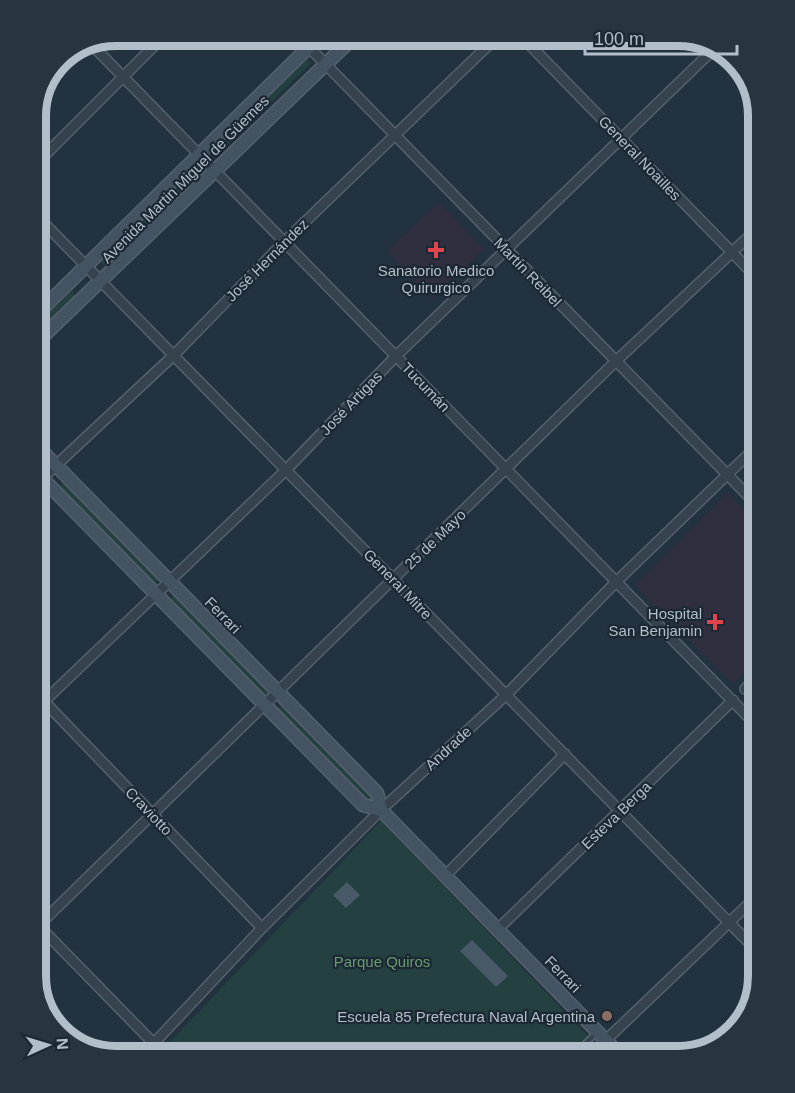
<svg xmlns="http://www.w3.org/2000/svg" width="795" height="1093" viewBox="0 0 795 1093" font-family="Arial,sans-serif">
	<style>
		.medical { fill: #2f2f3f }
		.green { fill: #244040 }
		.building { fill: #485968 }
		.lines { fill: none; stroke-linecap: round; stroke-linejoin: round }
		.lane-casing { stroke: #55616d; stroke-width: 8 }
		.street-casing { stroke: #55616d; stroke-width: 12 }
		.secondary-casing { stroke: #55616d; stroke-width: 15 }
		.lane { stroke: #36434f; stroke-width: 4.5 }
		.street { stroke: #36434f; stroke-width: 9 }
		.secondary { stroke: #445362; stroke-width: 12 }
		.health-dot { fill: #e0444e; stroke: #1c2834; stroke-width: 2 }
		.education-dot { fill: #8d6e63; stroke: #1c2834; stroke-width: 2 }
		.labels { text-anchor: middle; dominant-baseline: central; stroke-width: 4.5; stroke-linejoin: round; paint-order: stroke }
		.street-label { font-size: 15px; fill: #b2beca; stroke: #1c2834 }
		.poi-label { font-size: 15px; fill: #b2beca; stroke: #1c2834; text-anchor: end }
		.park-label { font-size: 15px; fill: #689c6e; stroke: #1c2834 }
		.rim { fill: none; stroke: #b2beca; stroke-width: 8 }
	</style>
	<rect width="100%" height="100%" fill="#22323f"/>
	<!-- medical -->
	<path class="medical" d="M439,202L484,249L432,299L387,251Z
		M728,493L759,525V658L733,684L635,585Z"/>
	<!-- green -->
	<path class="green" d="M307,59L311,63L217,155L213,150Z
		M193,170L197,175L104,266L100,262Z
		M72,291L76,296L36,334V325Z
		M64,482L159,579L154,585L58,487Z
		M174,595L269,693L263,698L168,601Z
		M282,705L378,802L372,808L277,711Z
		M381,821L608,1057H180L168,1044Z"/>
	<!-- building -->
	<path class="building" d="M347,882L360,895L346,908L333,895Z
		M472,940L508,976L496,987L460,951Z"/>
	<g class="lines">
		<!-- lane casing -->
		<g class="lane-casing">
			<path id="lane" d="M580,1057L581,1048L596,1033"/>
		</g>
		<!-- street casing -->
		<g class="street-casing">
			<path id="street" d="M298,36L759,507
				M521,36L759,280
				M92,45L759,728
				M36,164L164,36
				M36,215L759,953
				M36,484L174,355L284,242L498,36
				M745,689L759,675
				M36,693L262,928
				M36,709L286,470L396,356L717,46
				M446,875L565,754
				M36,923L167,1057
				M36,928L616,361L759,227
				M498,929L733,700
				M606,1040L759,894
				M141,1057L262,928L381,810L506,695L617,581L759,444"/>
		</g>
		<!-- secondary casing -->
		<g class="secondary-casing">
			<path id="secondary" d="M36,315L320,36
				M36,343L355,36
				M36,445L377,793L381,810
				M36,472L363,805L381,810L622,1057"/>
		</g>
		<!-- lane -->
		<use href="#lane" class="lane"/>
		<!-- street -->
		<use href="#street" class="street"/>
		<!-- secondary -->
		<use href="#secondary" class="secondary"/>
	</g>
	<!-- markers -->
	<g class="health-dot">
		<path d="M433 241h6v6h6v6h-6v6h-6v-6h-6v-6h6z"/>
		<path d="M712 613h6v6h6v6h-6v6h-6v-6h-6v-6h6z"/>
	</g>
	<circle class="education-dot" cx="607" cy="1016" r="6"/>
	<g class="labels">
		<!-- street labels -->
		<g class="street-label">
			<text transform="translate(640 158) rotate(46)">General Noailles</text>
			<text transform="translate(185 179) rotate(-45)">Avenida Martin Miguel de Güemes</text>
			<text transform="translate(267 260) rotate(-45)">José Hernández</text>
			<text transform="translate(528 272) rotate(46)">Martín Reibel</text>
			<text transform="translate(426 387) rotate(46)">Tucumán</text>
			<text transform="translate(351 403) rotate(-46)">José Artigas</text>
			<text transform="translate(435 539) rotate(-44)">25 de Mayo</text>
			<text transform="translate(398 584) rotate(46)">General Mitre</text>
			<text transform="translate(223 615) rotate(46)">Ferrari</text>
			<text transform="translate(448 748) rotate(-43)">Andrade</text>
			<text transform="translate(149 811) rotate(46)">Craviotto</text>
			<text transform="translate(616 815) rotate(-44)">Esteva Berga</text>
			<text transform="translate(563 974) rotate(46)">Ferrari</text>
		</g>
		<!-- poi labels -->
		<g class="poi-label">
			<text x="436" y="270" text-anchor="middle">Sanatorio Medico<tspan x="436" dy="17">Quirurgico</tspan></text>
			<text x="702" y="613">Hospital<tspan x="702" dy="17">San Benjamin</tspan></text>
			<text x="595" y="1016">Escuela 85 Prefectura Naval Argentina</text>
		</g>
		<!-- park labels -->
		<g class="park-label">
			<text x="382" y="961">Parque Quiros</text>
		</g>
	</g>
	<!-- crop -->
	<path d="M0 0H795V1093H0ZM116 46H678A70 70 0 0 1 748 116V976A70 70 0 0 1 678 1046H116A70 70 0 0 1 46 976V116A70 70 0 0 1 116 46Z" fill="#283440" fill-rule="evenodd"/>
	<path class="rim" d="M116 46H678A70 70 0 0 1 748 116V976A70 70 0 0 1 678 1046H116A70 70 0 0 1 46 976V116A70 70 0 0 1 116 46Z"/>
	<!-- north arrow -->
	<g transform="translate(48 1045) rotate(86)" stroke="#1c2834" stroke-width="4.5" paint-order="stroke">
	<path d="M0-4.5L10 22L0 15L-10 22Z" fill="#b2beca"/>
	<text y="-9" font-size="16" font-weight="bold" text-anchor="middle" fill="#b2beca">N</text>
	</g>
	<!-- scale -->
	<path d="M585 45v9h152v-9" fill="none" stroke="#b2beca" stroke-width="3"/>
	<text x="594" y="45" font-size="18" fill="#b2beca" stroke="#1c2834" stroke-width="4.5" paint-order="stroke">100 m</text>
</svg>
